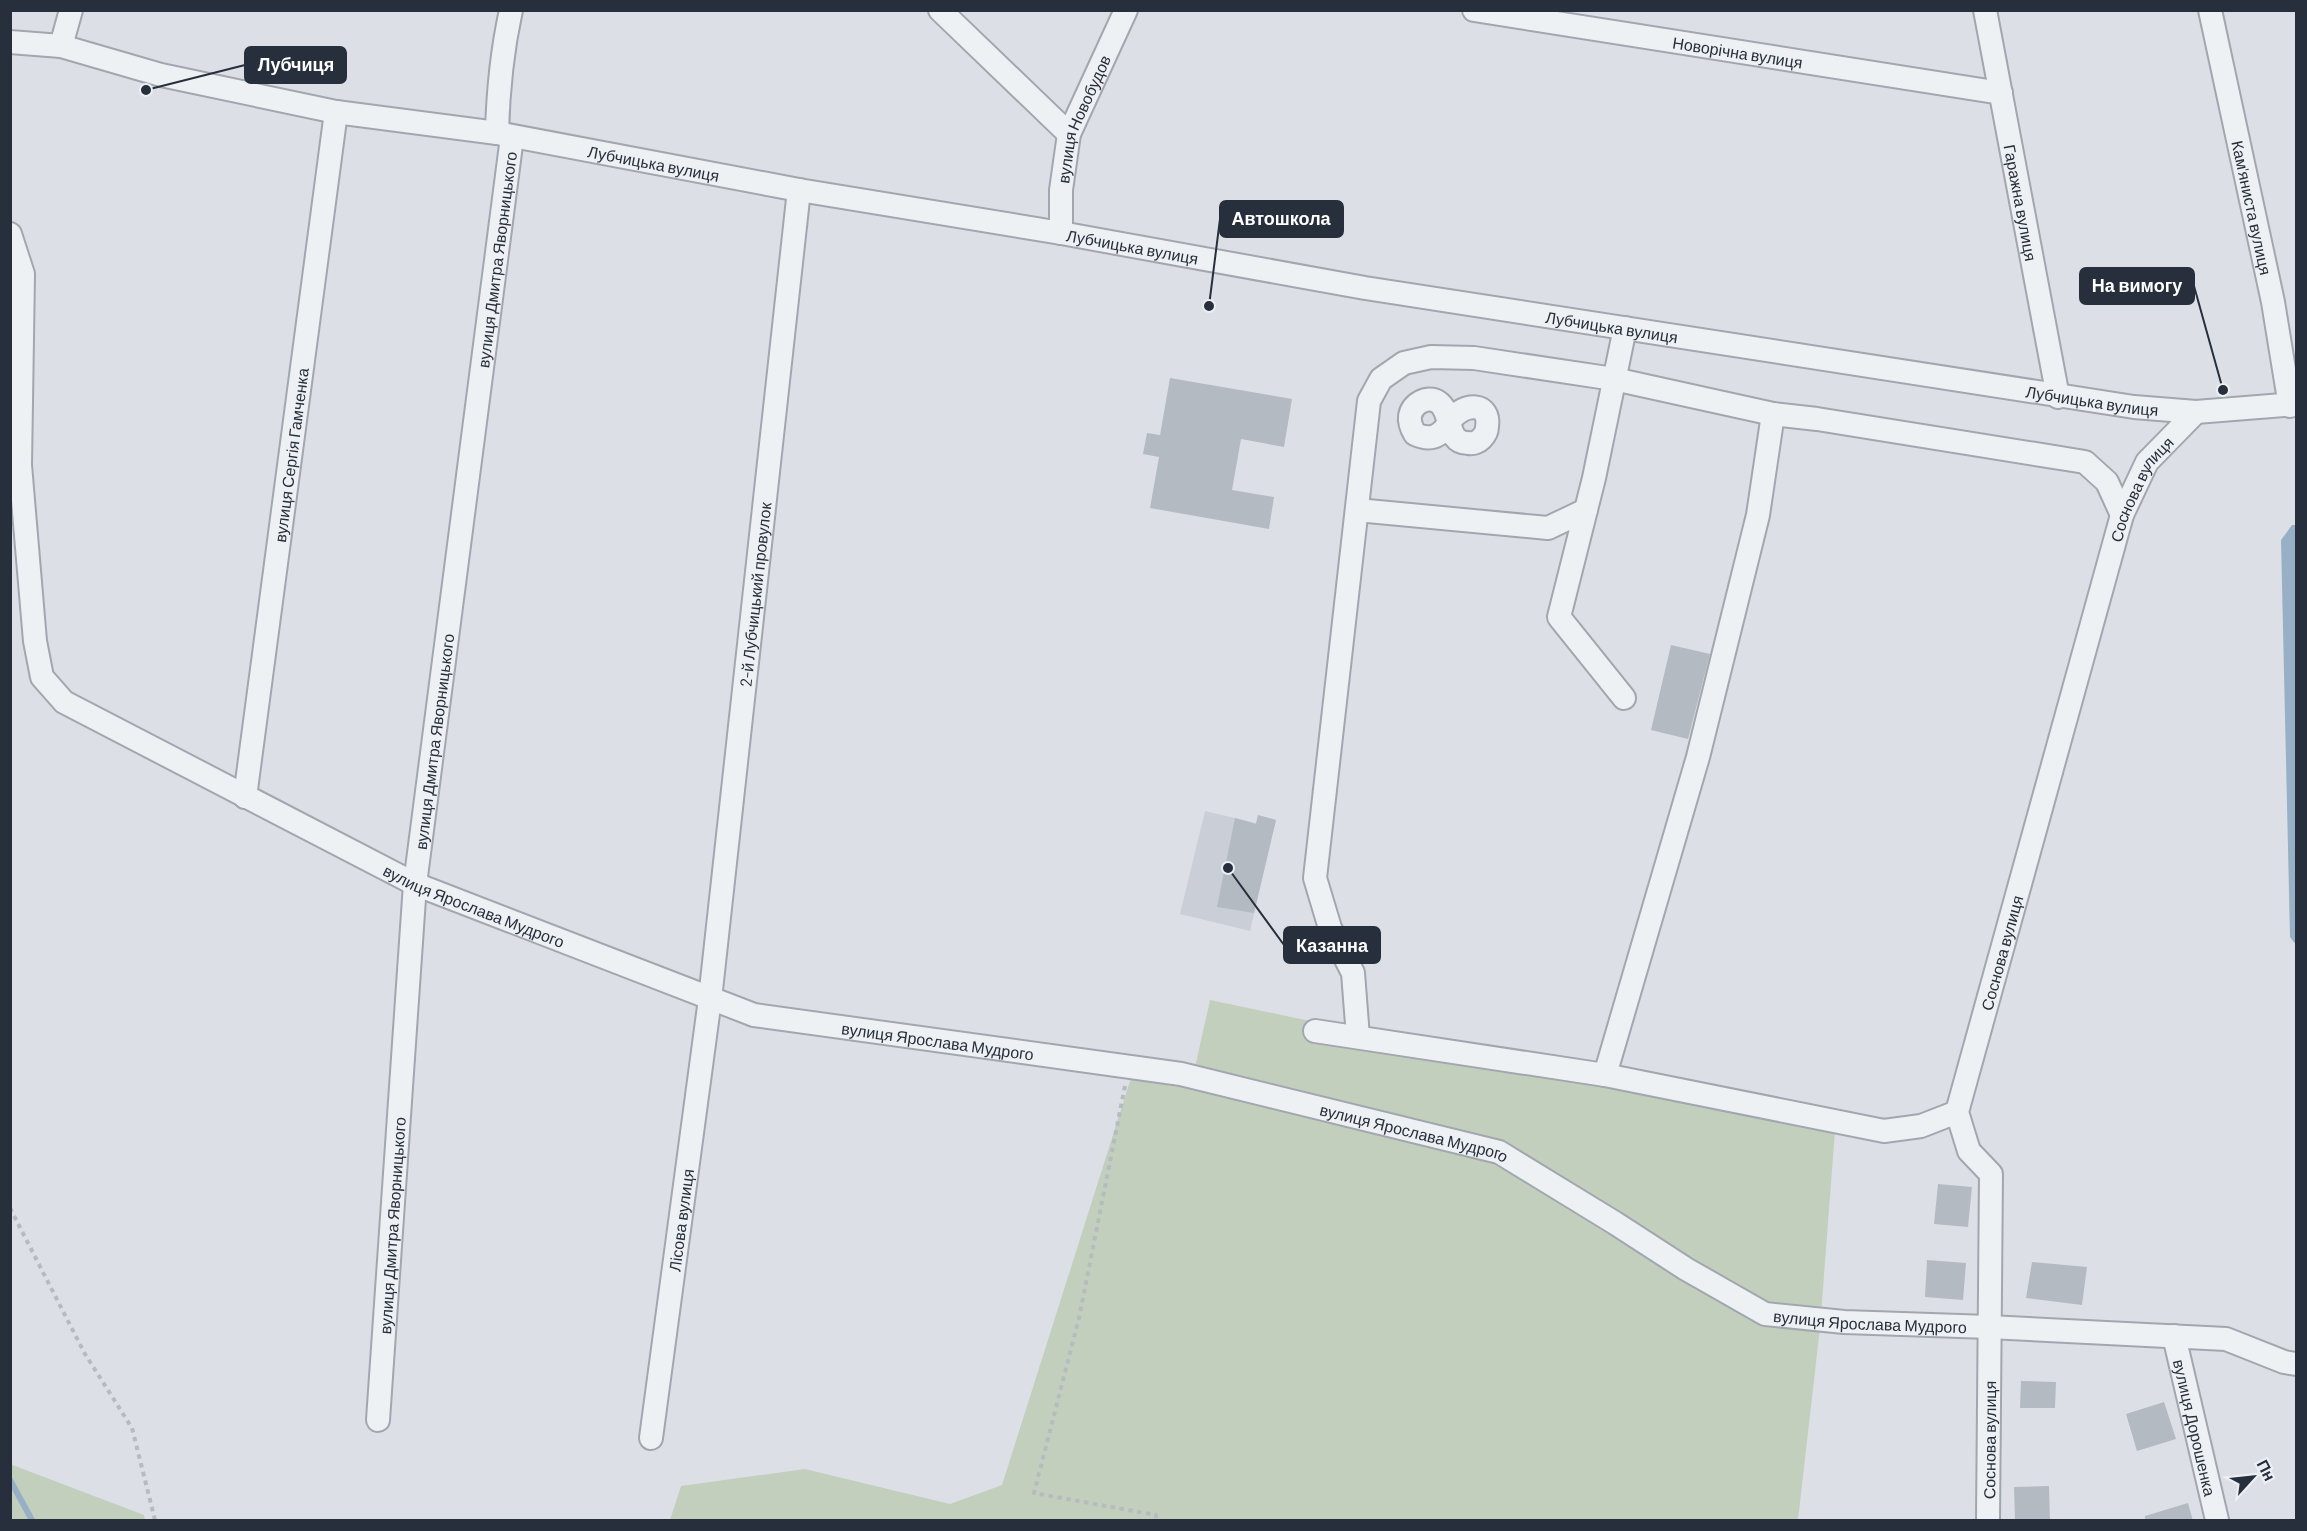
<svg xmlns="http://www.w3.org/2000/svg" width="2307" height="1531" viewBox="0 0 2307 1531" font-family="Barlow,sans-serif">
	<style>
		.built { fill: #cacfd7 }
		.green { fill: #c3cfbd }
		.water { fill: #97b0c6 }
		.lines { fill: none; stroke-linecap: round; stroke-linejoin: round }
		.stream { stroke: #97b0c6; stroke-width: 6 }
		.building { fill: #b3bac2 }
		.minor-casing { stroke: #a2a7af; stroke-width: 26 }
		.path { stroke: #b6bbc0; stroke-width: 4; stroke-dasharray: 4.5 4.5; stroke-linecap: butt }
		.minor { stroke: #eef1f4; stroke-width: 22 }
		.labels { text-anchor: middle; dominant-baseline: central; stroke-width: 4.5; stroke-linejoin: round; paint-order: stroke }
		.street-label { font-size: 16px; fill: #262f3b; stroke: #ebeff4 }
		.leader { fill: none; stroke: #262f3b; stroke-width: 2 }
		.callout-dot { fill: #262f3b; stroke: #ebeff4; stroke-width: 2 }
		.callout { fill: #262f3b; stroke: #262f3b; stroke-width: 2 }
		.callout-label { font-size: 18px; text-anchor: middle; font-weight: bold; fill: #fff }
	</style>
	<rect width="100%" height="100%" fill="#dce0e6"/>
	<!-- built -->
	<path class="built" d="M1205,811L1256,823L1258,815L1276,820L1250,931L1180,914Z"/>
	<!-- green -->
	<path class="green" d="M1210,1000L1835,1131L1820,1328L1798,1520H670L681,1486L805,1469L950,1504L1002,1485L1131,1078L1178,1087L1196,1063Z
		M10,1464L144,1515L145,1520H11Z"/>
	<!-- water -->
	<path class="water" d="M2292,525H2296V945L2290,937L2281,540Z"/>
	<g class="lines">
		<!-- stream -->
		<path class="stream" d="M10,1480L32,1520"/>
	</g>
	<!-- building -->
	<path class="building" d="M1170,378L1292,399L1284,447L1241,439L1232,490L1274,497L1269,529L1150,508L1159,457L1143,454L1147,433L1160,435Z
		M1671,645L1710,654L1688,739L1651,730Z
		M1258,815L1276,820L1254,913L1217,907L1235,818L1256,824Z
		M1938,1184L1972,1187L1968,1227L1934,1224Z
		M1927,1260L1966,1263L1963,1300L1925,1297Z
		M2032,1262L2087,1267L2082,1305L2026,1298Z
		M2021,1381L2056,1382L2055,1408H2020Z
		M2164,1402L2176,1439L2137,1451L2126,1414Z
		M2049,1486L2050,1521H2015L2014,1487Z
		M2188,1503L2193,1521H2145V1516Z"/>
	<g class="lines">
		<!-- minor casing -->
		<g class="minor-casing">
			<g id="minor">
				<path d="M940,10L1069,134"/>
				<path id="s1" d="M1474,10L2001,93"/>
				<path id="s2" d="M1985,10L2058,397"/>
				<path id="s3" d="M2210,10L2273,302L2290,406"/>
				<path id="s4" d="M10,42L61,46L161,75L336,112L497,133L799,190L1061,233L1365,288L2134,407L2196,412L2296,404"/>
				<path d="M61,46L71,10"/>
				<path d="M497,133C498,92 502,51 511,10"/>
				<path id="s5" d="M1061,233V190L1069,134L1126,10"/>
				<path id="s6" d="M10,234L23,274L20,465L35,641L42,677L64,702L415,884L754,1015L1181,1074L1499,1152L1615,1223L1686,1269L1765,1314L1844,1322L1989,1327L2226,1339L2284,1362L2296,1364"/>
				<path d="M1449,423C1440,437 1430,441 1415,434C1412,429 1409,423 1410,416C1412,404 1427,395 1438,402C1453,412 1445,443 1468,443C1473,444 1478,442 1481,439C1484,436 1487,432 1487,427C1491,402 1464,402 1451,420"/>
				<path d="M1357,510L1548,528L1586,510"/>
				<path d="M1624,698L1559,617L1594,478L1625,328"/>
				<path id="s7" d="M245,797L336,112"/>
				<path d="M1315,1031L1605,1075L1884,1131L1921,1126L1957,1112"/>
				<path d="M1358,1037L1353,973L1330,928L1315,878L1369,401L1381,379L1404,363L1431,357L1474,358L1614,379L1773,414L1817,419L2085,462L2107,482L2122,515"/>
				<path d="M1605,1075L1698,757L1758,515L1773,414"/>
				<path id="s8" d="M2174,1336L2217,1520"/>
				<path id="s9" d="M378,1420L415,884L512,137"/>
				<path id="s10" d="M651,1438L710,999L799,190"/>
				<path id="s11" d="M1988,1520L1991,1174L1969,1151L1957,1112L2122,515L2147,462L2196,412"/>
			</g>
		</g>
		<!-- path -->
		<path class="path" d="M1125,1086L1079,1318L1034,1493L1156,1515V1520
			M10,1208L85,1354L132,1428L155,1520"/>
		<!-- minor -->
		<use href="#minor" class="minor"/>
	</g>
	<g class="labels">
		<!-- street labels -->
		<g class="street-label">
			<text stroke="none"><textPath href="#s1" startOffset="267">Новорічна вулиця</textPath></text>
			<text stroke="none"><textPath href="#s5" startOffset="118">вулиця Новобудов</textPath></text>
			<text stroke="none"><textPath href="#s4" startOffset="656">Лубчицька вулиця</textPath></text>
			<text stroke="none"><textPath href="#s2" startOffset="196">Гаражна вулиця</textPath></text>
			<text stroke="none"><textPath href="#s3" startOffset="202">Кам'яниста вулиця</textPath></text>
			<text stroke="none"><textPath href="#s4" startOffset="1142">Лубчицька вулиця</textPath></text>
			<text stroke="none"><textPath href="#s9" startOffset="1167">вулиця Дмитра Яворницького</textPath></text>
			<text stroke="none"><textPath href="#s4" startOffset="1628">Лубчицька вулиця</textPath></text>
			<text stroke="none"><textPath href="#s4" startOffset="2114">Лубчицька вулиця</textPath></text>
			<text stroke="none"><textPath href="#s7" startOffset="345">вулиця Сергія Гамченка</textPath></text>
			<text stroke="none"><textPath href="#s11" startOffset="1070">Соснова вулиця</textPath></text>
			<text stroke="none"><textPath href="#s10" startOffset="850">2-й Лубчицький провулок</textPath></text>
			<text stroke="none"><textPath href="#s9" startOffset="681">вулиця Дмитра Яворницького</textPath></text>
			<text stroke="none"><textPath href="#s6" startOffset="938">вулиця Ярослава Мудрого</textPath></text>
			<text stroke="none"><textPath href="#s11" startOffset="584">Соснова вулиця</textPath></text>
			<text stroke="none"><textPath href="#s6" startOffset="1424">вулиця Ярослава Мудрого</textPath></text>
			<text stroke="none"><textPath href="#s6" startOffset="1910">вулиця Ярослава Мудрого</textPath></text>
			<text stroke="none"><textPath href="#s10" startOffset="220">Лісова вулиця</textPath></text>
			<text stroke="none"><textPath href="#s9" startOffset="195">вулиця Дмитра Яворницького</textPath></text>
			<text stroke="none"><textPath href="#s6" startOffset="2414">вулиця Ярослава Мудрого</textPath></text>
			<text stroke="none"><textPath href="#s8" startOffset="94">вулиця Дорошенка</textPath></text>
			<text stroke="none"><textPath href="#s11" startOffset="80">Соснова вулиця</textPath></text>
		</g>
	</g>
	<!-- callouts -->
	<path class="leader" d="M146 90L245 65M1209 306L1220 219M2223 390L2194 286M1228 868L1284 945"/>
	<g class="callout-dot">
		<circle cx="146" cy="90" r="6"/>
		<circle cx="1209" cy="306" r="6"/>
		<circle cx="2223" cy="390" r="6"/>
		<circle cx="1228" cy="868" r="6"/>
	</g>
	<g class="callout">
		<rect x="245" y="47" width="101" height="36" rx="6"/>
		<rect x="1220" y="201" width="123" height="36" rx="6"/>
		<rect x="2080" y="268" width="114" height="36" rx="6"/>
		<rect x="1284" y="927" width="96" height="36" rx="6"/>
	</g>
	<g class="callout-label">
		<text x="296" y="71">Лубчиця</text>
		<text x="1281" y="225">Автошкола</text>
		<text x="2137" y="292">На вимогу</text>
		<text x="1332" y="952">Казанна</text>
	</g>
	<!-- border -->
	<rect width="2307" height="1531" fill="none" stroke="#262f3b" stroke-width="24"/>
	<!-- north arrow -->
	<g transform="translate(2253 1477) rotate(63)" stroke="#ebeff4" stroke-width="4.5" paint-order="stroke">
	<path d="M0-4.5L10 22L0 15L-10 22Z" fill="#262f3b"/>
	<text y="-9" font-size="16" font-weight="bold" text-anchor="middle" fill="#262f3b">Пн</text>
	</g>
</svg>
